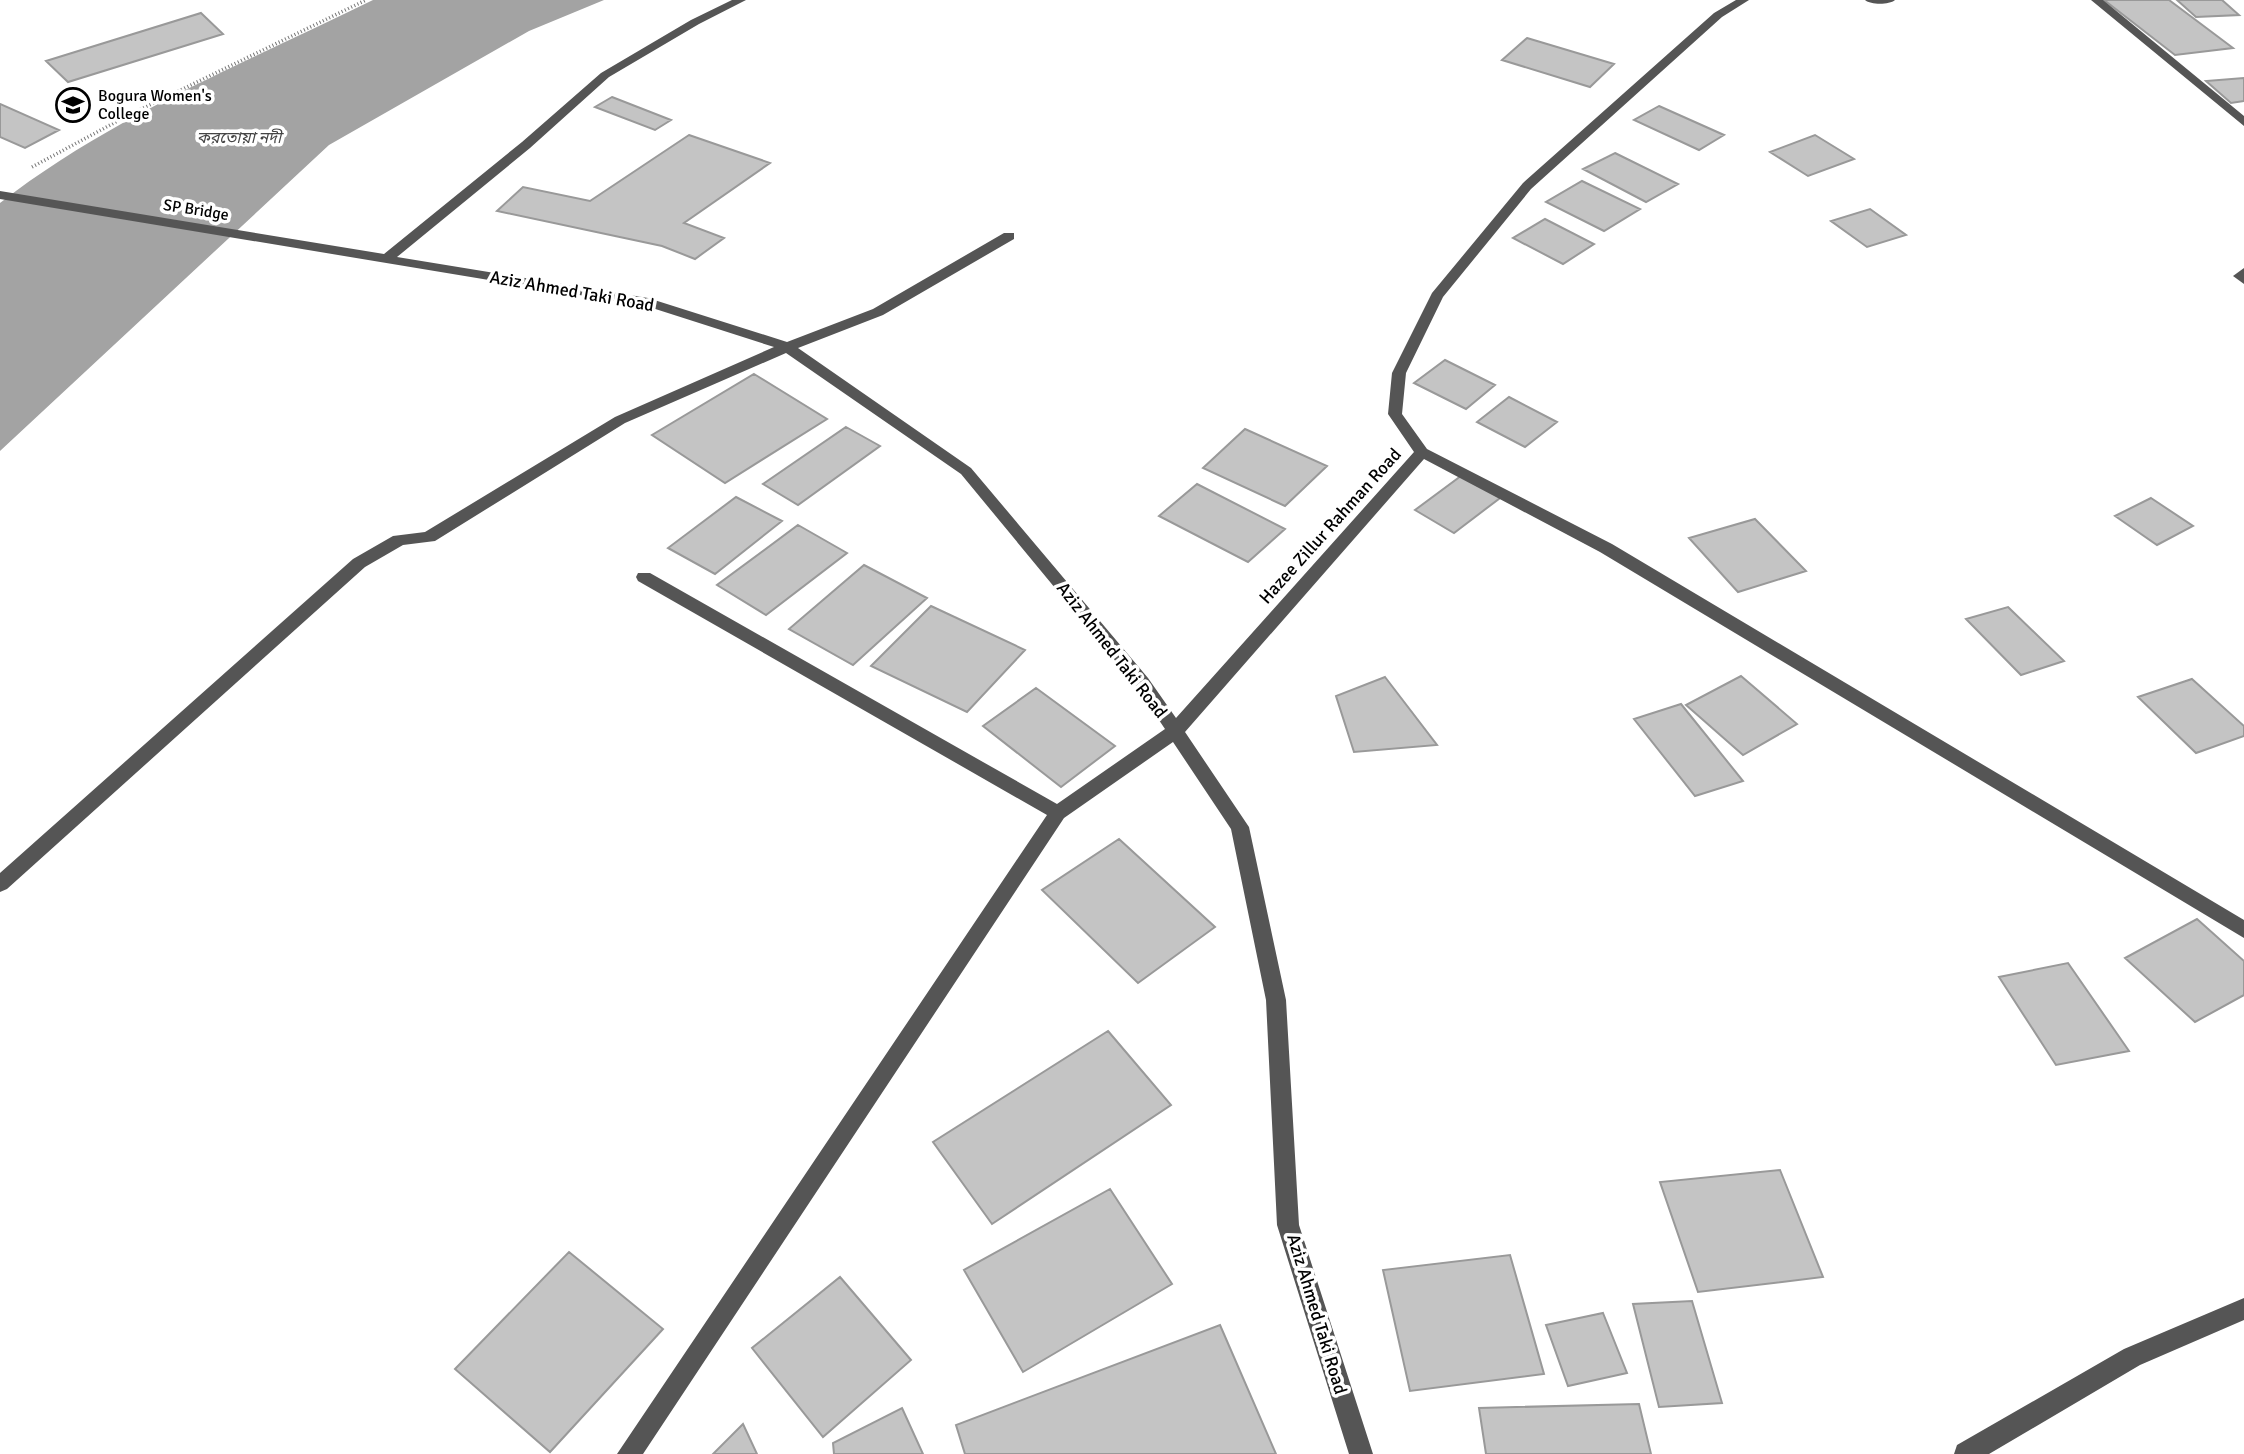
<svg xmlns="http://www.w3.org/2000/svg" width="2244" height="1454" viewBox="0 0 2244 1454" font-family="Signika,'Noto Sans Bengali',sans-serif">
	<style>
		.water { fill: #a3a3a3 }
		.building { fill: #c4c4c4; stroke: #999; stroke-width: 2 }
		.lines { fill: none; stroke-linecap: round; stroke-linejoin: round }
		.path { stroke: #777; stroke-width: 3.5; stroke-dasharray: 1 2.5; stroke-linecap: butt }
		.minor { fill: #555; fill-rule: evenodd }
		.labels { text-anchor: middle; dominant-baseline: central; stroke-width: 7; stroke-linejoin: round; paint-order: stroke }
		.far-poi-label { font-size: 16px; fill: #000; stroke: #fff; text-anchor: start }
		.far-water-label { font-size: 16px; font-style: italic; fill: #444; stroke: #fff }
		.far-street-label { font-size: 16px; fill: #000; stroke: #fff }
		.street-label { font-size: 18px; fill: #000; stroke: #fff }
	</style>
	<rect width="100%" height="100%" fill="#fff"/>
	<!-- water -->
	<path class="water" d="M373,0H604L529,31L329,145L0,451V203C112,116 247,62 373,0Z"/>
	<!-- building -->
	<path class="building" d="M2104,0H2169L2233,48L2175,55Z
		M2177,0H2222L2239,15L2196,17Z
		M201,13L223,34L68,82L46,61Z
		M1527,38L1614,64L1590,87L1502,60Z
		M2244,78V101L2231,103L2206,81Z
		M612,97L671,120L655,130L595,107Z
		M0,104L59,130L25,148L0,137Z
		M1659,106L1724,135L1699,150L1634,120Z
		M689,135L770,163L684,223L724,238L695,259L662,246L497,211L523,187L590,201Z
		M1815,135L1854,159L1808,176L1770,152Z
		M1615,153L1678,184L1646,202L1583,169Z
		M1582,181L1640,209L1604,231L1546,202Z
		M1870,209L1906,235L1867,247L1831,221Z
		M1545,219L1594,244L1563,264L1513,238Z
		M1445,360L1495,385L1466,409L1414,383Z
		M754,374L827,419L725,483L652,435Z
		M1509,397L1557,422L1525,447L1477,422Z
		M846,427L880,446L798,505L763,484Z
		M1245,429L1327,466L1285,506L1203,468Z
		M1465,473L1504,495L1454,533L1415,510Z
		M1197,484L1285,529L1248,562L1159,516Z
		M736,497L782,521L715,574L668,548Z
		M2151,498L2193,526L2157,545L2115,516Z
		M1755,519L1806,571L1738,592L1689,538Z
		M798,525L847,553L766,615L717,585Z
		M864,565L927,598L853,665L789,629Z
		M931,606L1025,650L967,712L871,666Z
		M2008,607L2064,661L2021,675L1966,619Z
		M1741,676L1797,724L1743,755L1686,705Z
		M1385,677L1437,745L1354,752L1336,696Z
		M2192,679L2244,726V736L2196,753L2138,697Z
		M1036,688L1115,746L1061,787L983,726Z
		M1681,704L1743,781L1695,796L1634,719Z
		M1119,839L1215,927L1138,983L1042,890Z
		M2197,919L2244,961V995L2195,1022L2125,958Z
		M2068,963L2129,1051L2056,1065L1999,977Z
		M1108,1031L1171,1105L992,1224L933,1142Z
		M1780,1170L1823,1277L1698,1292L1660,1182Z
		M1110,1189L1172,1284L1023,1372L964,1270Z
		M569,1252L663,1329L550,1452L455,1369Z
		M1510,1255L1544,1374L1410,1391L1383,1270Z
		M840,1277L911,1360L823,1437L752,1348Z
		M1692,1301L1722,1403L1659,1407L1633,1304Z
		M1603,1313L1627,1373L1568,1386L1546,1325Z
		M1220,1325L1276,1454H965L956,1425Z
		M1639,1404L1651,1454H1486L1479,1408Z
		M902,1408L923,1454H834L833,1443Z
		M743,1424L757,1454H713Z"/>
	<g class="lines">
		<!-- path -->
		<path class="path" d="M32,167L127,116L366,0"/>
		<!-- minor -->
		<path class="minor" d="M732,0H746L699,24L609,77L530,148L397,257L648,298L787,342L873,309L1004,233H1014V239L883,315L798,348L971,468L1148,678L1176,718L1414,452L1388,414L1392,373L1432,293L1523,183L1714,13L1736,0H1749L1722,17L1531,189L1443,297L1406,373L1402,414L1427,449L1612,544L2244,920V938L1600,552L1424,459L1185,732L1249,827L1286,1000L1299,1225L1373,1454H1349L1277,1225L1266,1000L1231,829L1173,742L1064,818L643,1454H617L1047,815L638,581L636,577L638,573H650L1057,804L1165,729L1136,686L961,474L786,353L625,423L435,541L403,545L365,567L7,889L0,892V873L353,559L393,536L425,532L615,417L774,347L646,306L0,199V191L384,254L522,142L601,73L691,20Z
			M1865,0H1895C1889,5 1871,5 1865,0Z
			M2091,0H2103L2244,116V126Z
			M2244,268V284L2233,276Z
			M2244,1298V1320L2140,1365L1989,1454H1954L1957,1445L2124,1349Z"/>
	</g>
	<!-- icons -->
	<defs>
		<g id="university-ring" transform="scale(1.75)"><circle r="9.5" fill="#fff" stroke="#000" stroke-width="1.5"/><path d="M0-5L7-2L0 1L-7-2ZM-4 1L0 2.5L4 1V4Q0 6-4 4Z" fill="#000"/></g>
	</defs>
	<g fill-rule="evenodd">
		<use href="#university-ring" x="73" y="105"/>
	</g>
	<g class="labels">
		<!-- far-poi labels -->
		<g class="far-poi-label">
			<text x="98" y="96">Bogura Women's<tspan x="98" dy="18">College</tspan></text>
		</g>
		<!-- far-water labels -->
		<g class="far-water-label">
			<text x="239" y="138">করতোয়া নদী</text>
		</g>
		<!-- far-street labels -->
		<g class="far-street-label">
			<text transform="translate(196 210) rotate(9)">SP Bridge</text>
		</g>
		<!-- street labels -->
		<g class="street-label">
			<text transform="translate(572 291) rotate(10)">Aziz Ahmed Taki Road</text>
			<text transform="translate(1330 526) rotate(-48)">Hazee Zillur Rahman Road</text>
			<text transform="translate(1112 650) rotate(52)">Aziz Ahmed Taki Road</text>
			<text transform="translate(1317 1314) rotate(73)">Aziz Ahmed Taki Road</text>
		</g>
	</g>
</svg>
